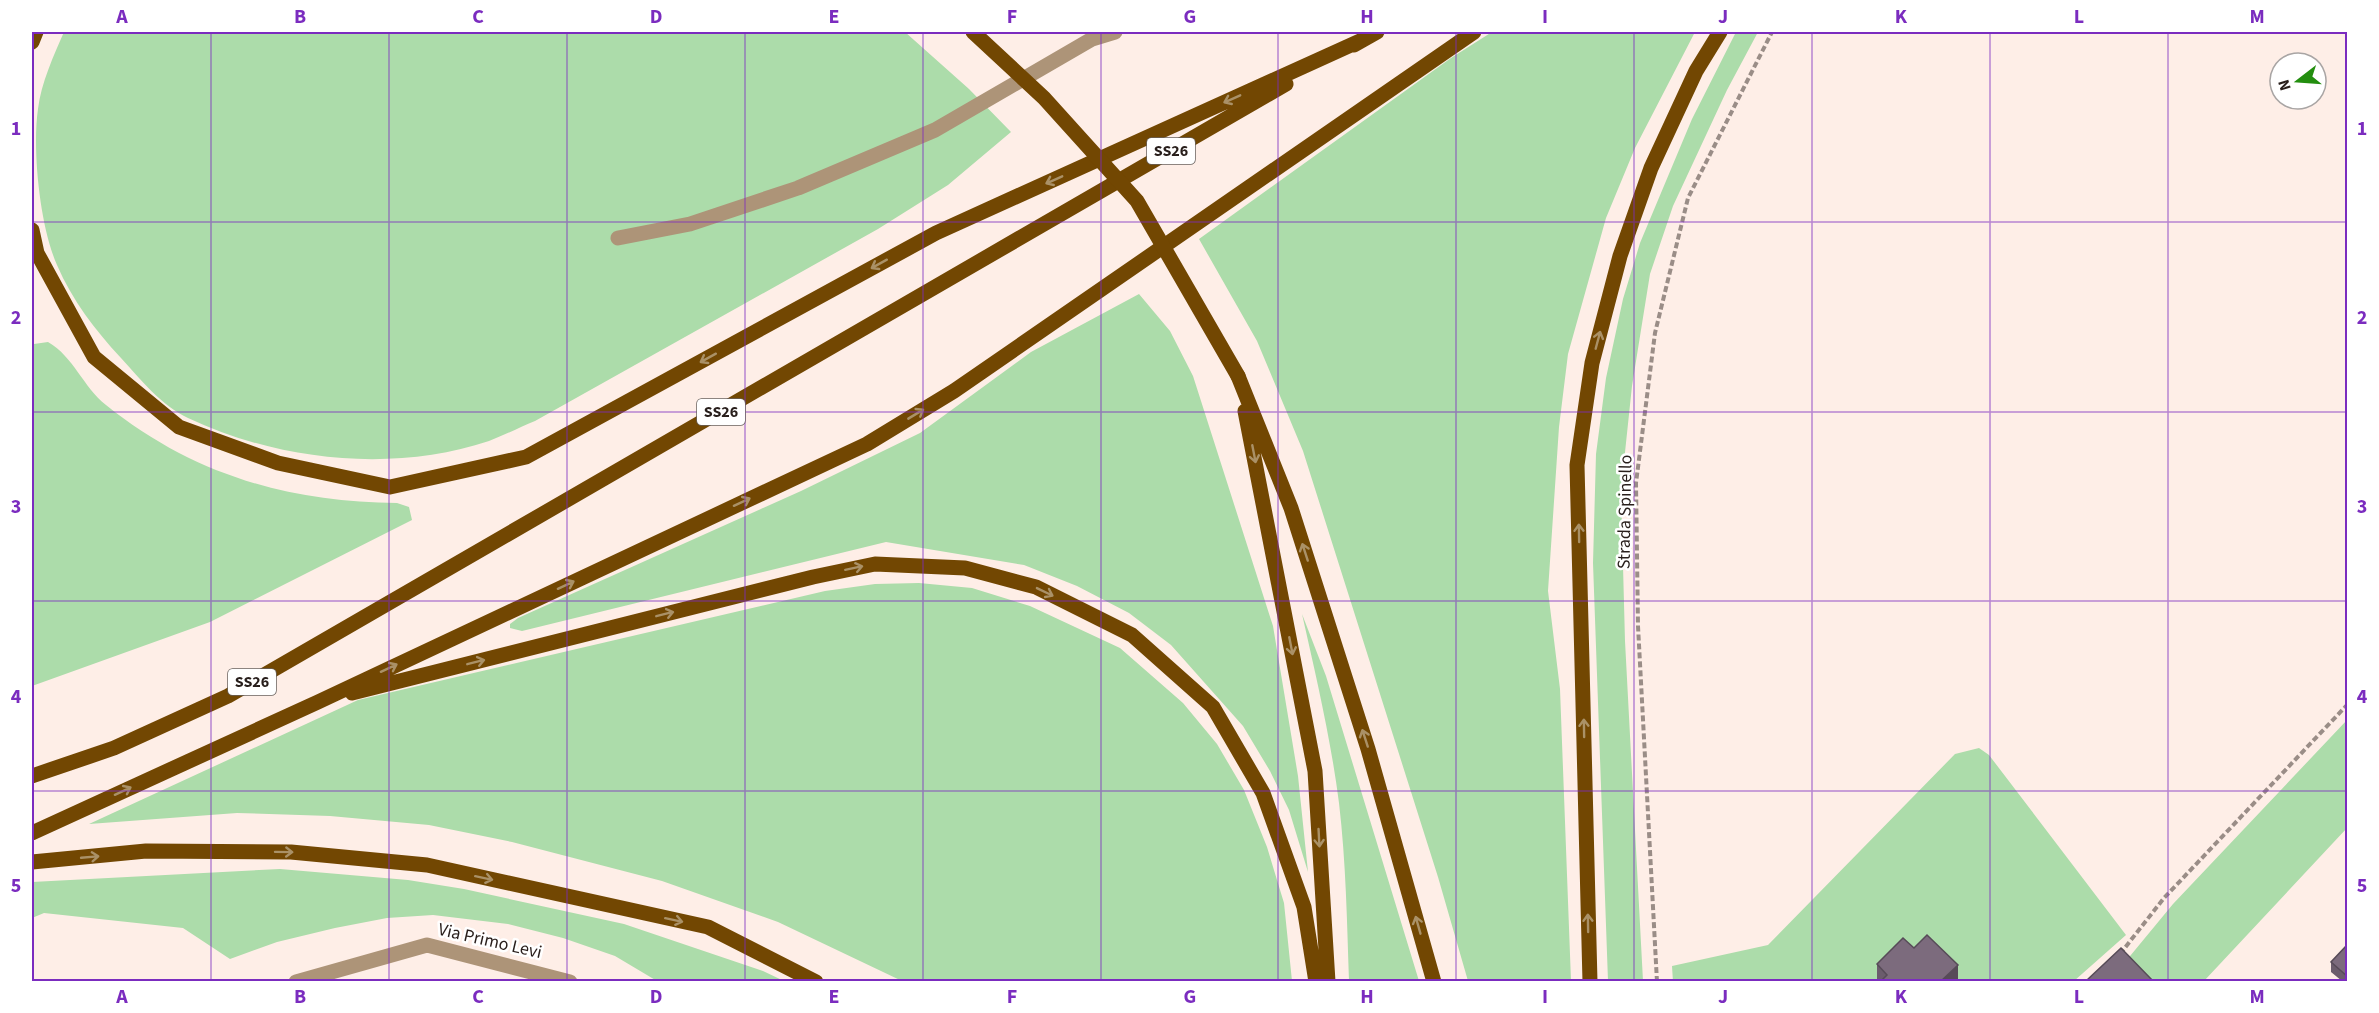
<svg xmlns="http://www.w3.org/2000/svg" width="2379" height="1013" viewBox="0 0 2379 1013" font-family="'Source Sans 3',sans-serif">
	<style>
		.green { fill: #acdcaa }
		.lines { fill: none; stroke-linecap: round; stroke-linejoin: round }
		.path { stroke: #9a8d87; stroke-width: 4; stroke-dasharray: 6 3; stroke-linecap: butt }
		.minor { stroke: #ad9478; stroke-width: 15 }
		.major { stroke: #724702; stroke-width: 15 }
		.major-bridge { stroke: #724702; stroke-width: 15 }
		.wall { fill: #6b5c6c }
		.shaded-wall { fill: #574b58 }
		.building { fill: #7c6b7d; stroke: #574b58; stroke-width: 1.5 }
		.oneway { stroke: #aa9167 }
		.grid { fill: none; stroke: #7b2cbf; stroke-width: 1.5; stroke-opacity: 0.55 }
		.labels { text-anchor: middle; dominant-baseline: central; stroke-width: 5; stroke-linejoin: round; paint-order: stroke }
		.shield { fill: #fff; stroke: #68625f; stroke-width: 1.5 }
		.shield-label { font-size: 16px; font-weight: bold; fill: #281e1b }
		.street-label { font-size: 18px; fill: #281e1b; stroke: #fff }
		.neatline { fill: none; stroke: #7b2cbf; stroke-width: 2 }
		.grid-label { font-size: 20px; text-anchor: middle; font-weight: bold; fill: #7b2cbf }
	</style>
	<rect width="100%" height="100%" fill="#feeee7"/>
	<!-- green -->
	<path class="green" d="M64,32H905L969,89L1011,132L948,185L878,229L535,421C520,427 505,435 489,441C393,473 279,461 188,418C162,406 140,379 121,358C95,330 72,300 57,265C40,227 32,150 38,109C41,83 54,55 64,32Z
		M1492,32H1695L1635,148L1606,218L1568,354L1559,427L1548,591L1560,689L1571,981H1468L1438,877L1303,451L1257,341L1199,239L1451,58Z
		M1736,32H1758L1727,90L1673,206L1650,274L1632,386L1621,490L1625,641L1643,981H1608L1593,563L1596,454L1606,378L1623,299L1640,243L1692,119Z
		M1139,294L1170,331L1193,376L1273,626L1298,776L1308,872L1289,810L1270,771L1243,726L1171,645L1129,613L1077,586L1024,565L886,542L522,631L510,628V624L518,618L801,491L920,433L1031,352Z
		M48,342C74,357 83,387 106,405C192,474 287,502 397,503L409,507L412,520L210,622L32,686V349L34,344Z
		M919,583L972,588L1030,606L1120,648L1183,703L1217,744L1244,790L1267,847L1284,903L1292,981H902L778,922L662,881L512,842L429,825L330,816L237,813L89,824L358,700L825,591L875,584Z
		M1302,614L1326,676L1419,981H1349C1347,922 1346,862 1339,803C1331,740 1316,676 1302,614Z
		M2347,720V828L2204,981H2135L2121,967L2173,904Z
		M1979,748L1989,755L2126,935L2074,981L1673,982L1672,966L1768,945L1955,754Z
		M280,869L408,880L464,889L624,924L763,971L784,981H657L615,956L563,938L508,924L433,915L387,918L335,928L277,942L230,959L183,928L44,913L32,918V882Z"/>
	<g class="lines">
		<!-- path -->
		<path class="path" d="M2120,954L2164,898L2348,704
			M1657,982L1638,626L1636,483L1655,333L1688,198L1772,32"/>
		<!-- minor -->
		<path class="minor" d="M618,238L690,224L798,188L935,130L1092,39L1115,32
			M296,982L427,945L570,982"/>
		<!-- major -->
		<path class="major" d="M32,42L36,32
			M1354,45L1377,32
			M32,230L37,253L94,357L179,427L278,463L390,487L526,457L936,233L1362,40
			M1238,376L1291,508L1368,749L1434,982
			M1245,411L1315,771L1328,982
			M352,693L813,577L875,564L965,568L1036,587L1132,635L1213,707L1263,793L1304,907L1316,982
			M32,776L114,748L228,696L1286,84
			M32,833L318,702L867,444L954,391L1474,32
			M32,862L146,851L291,852L427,865L708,927L816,982
			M1590,982L1577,465L1592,363L1620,256L1651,168L1696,71L1720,32"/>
		<!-- major-bridge -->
		<path class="major-bridge" d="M973,32L1044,98L1137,201L1238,376"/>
	</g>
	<!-- wall -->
	<path class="wall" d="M2348,944V981H2342L2331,972V962Z
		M1914,948L1958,981H1877V964Z"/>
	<!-- shaded-wall -->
	<path class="shaded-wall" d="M1958,965V981H1941Z"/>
	<!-- building -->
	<path class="building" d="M1927,935L1958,965L1941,981H1881L1887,975L1877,964L1903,938L1914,948Z
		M2348,944V977L2331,962Z
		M2121,948L2153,981H2086Z"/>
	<!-- one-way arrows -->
	<defs><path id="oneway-shaft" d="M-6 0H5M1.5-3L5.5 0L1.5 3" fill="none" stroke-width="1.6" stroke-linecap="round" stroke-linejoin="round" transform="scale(1.5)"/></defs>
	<g class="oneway">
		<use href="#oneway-shaft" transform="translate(1232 99) rotate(156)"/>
		<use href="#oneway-shaft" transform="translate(1054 180) rotate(156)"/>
		<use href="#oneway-shaft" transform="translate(879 264) rotate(151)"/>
		<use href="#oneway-shaft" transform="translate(1598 340) rotate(-75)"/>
		<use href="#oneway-shaft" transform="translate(708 358) rotate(151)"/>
		<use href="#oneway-shaft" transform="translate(916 414) rotate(-31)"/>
		<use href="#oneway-shaft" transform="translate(1254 454) rotate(79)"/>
		<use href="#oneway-shaft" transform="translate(742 502) rotate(-25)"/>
		<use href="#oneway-shaft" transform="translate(1579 533) rotate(-91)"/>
		<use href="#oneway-shaft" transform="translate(1305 552) rotate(-108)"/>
		<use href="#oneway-shaft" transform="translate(854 568) rotate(-12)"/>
		<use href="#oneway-shaft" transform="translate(566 585) rotate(-25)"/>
		<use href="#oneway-shaft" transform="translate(1045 592) rotate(26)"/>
		<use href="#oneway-shaft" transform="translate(665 614) rotate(-14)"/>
		<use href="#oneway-shaft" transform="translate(1291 646) rotate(79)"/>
		<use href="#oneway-shaft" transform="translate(476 662) rotate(-14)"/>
		<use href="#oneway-shaft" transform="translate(389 668) rotate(-25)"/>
		<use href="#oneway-shaft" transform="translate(1584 728) rotate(-91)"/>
		<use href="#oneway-shaft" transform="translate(1365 738) rotate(-108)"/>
		<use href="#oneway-shaft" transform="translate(123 791) rotate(-25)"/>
		<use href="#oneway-shaft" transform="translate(1319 838) rotate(87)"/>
		<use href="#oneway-shaft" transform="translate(284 852) rotate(1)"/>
		<use href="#oneway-shaft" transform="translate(90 857) rotate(-5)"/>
		<use href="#oneway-shaft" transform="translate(484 878) rotate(12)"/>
		<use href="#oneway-shaft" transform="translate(674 920) rotate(12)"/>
		<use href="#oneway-shaft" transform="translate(1588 923) rotate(-91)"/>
		<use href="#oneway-shaft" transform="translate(1418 925) rotate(-106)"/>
	</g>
	<!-- grid -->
	<path class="grid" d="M211,32V982M389,32V982M567,32V982M745,32V982M923,32V982M1101,32V982M1278,32V982M1456,32V982M1634,32V982M1812,32V982M1990,32V982M2168,32V982M32,222H2348M32,412H2348M32,601H2348M32,791H2348"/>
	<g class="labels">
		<!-- shield labels -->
		<g class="shield">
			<rect x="1147" y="138" width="48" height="26" rx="4.5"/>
			<rect x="697" y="399" width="48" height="26" rx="4.5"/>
			<rect x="228" y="669" width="48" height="26" rx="4.5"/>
		</g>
		<g class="shield-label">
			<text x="1171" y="151">SS26</text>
			<text x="721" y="412">SS26</text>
			<text x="252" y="682">SS26</text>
		</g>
		<!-- street labels -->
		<g class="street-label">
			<text transform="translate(1625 512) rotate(-89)">Strada Spinello</text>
			<text transform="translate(490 941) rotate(13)">Via Primo Levi</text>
		</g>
	</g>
	<!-- border -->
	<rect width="2379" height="1013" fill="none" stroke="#ffffff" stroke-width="66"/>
	<!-- north arrow -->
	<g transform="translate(2298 81) rotate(253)"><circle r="28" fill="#ffffff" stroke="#a9a5a4" stroke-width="1.5"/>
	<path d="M0-4.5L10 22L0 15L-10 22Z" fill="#238e0f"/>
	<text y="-9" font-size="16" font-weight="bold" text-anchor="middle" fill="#281e1b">N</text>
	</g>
	<rect x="33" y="33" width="2313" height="947" class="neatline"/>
	<g class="grid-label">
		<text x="122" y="23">A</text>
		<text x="300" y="23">B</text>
		<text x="478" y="23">C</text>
		<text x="656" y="23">D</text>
		<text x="834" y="23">E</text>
		<text x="1012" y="23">F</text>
		<text x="1190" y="23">G</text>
		<text x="1367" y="23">H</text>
		<text x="1545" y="23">I</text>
		<text x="1723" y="23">J</text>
		<text x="1901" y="23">K</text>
		<text x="2079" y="23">L</text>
		<text x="2257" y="23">M</text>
		<text x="16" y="135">1</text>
		<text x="2362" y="135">1</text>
		<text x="16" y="324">2</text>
		<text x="2362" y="324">2</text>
		<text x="16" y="513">3</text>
		<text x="2362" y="513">3</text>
		<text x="16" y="703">4</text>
		<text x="2362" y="703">4</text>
		<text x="16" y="892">5</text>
		<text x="2362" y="892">5</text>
		<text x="122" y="1003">A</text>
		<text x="300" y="1003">B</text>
		<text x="478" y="1003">C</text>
		<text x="656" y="1003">D</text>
		<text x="834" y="1003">E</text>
		<text x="1012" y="1003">F</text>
		<text x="1190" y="1003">G</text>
		<text x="1367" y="1003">H</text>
		<text x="1545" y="1003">I</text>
		<text x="1723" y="1003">J</text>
		<text x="1901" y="1003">K</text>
		<text x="2079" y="1003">L</text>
		<text x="2257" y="1003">M</text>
	</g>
</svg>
